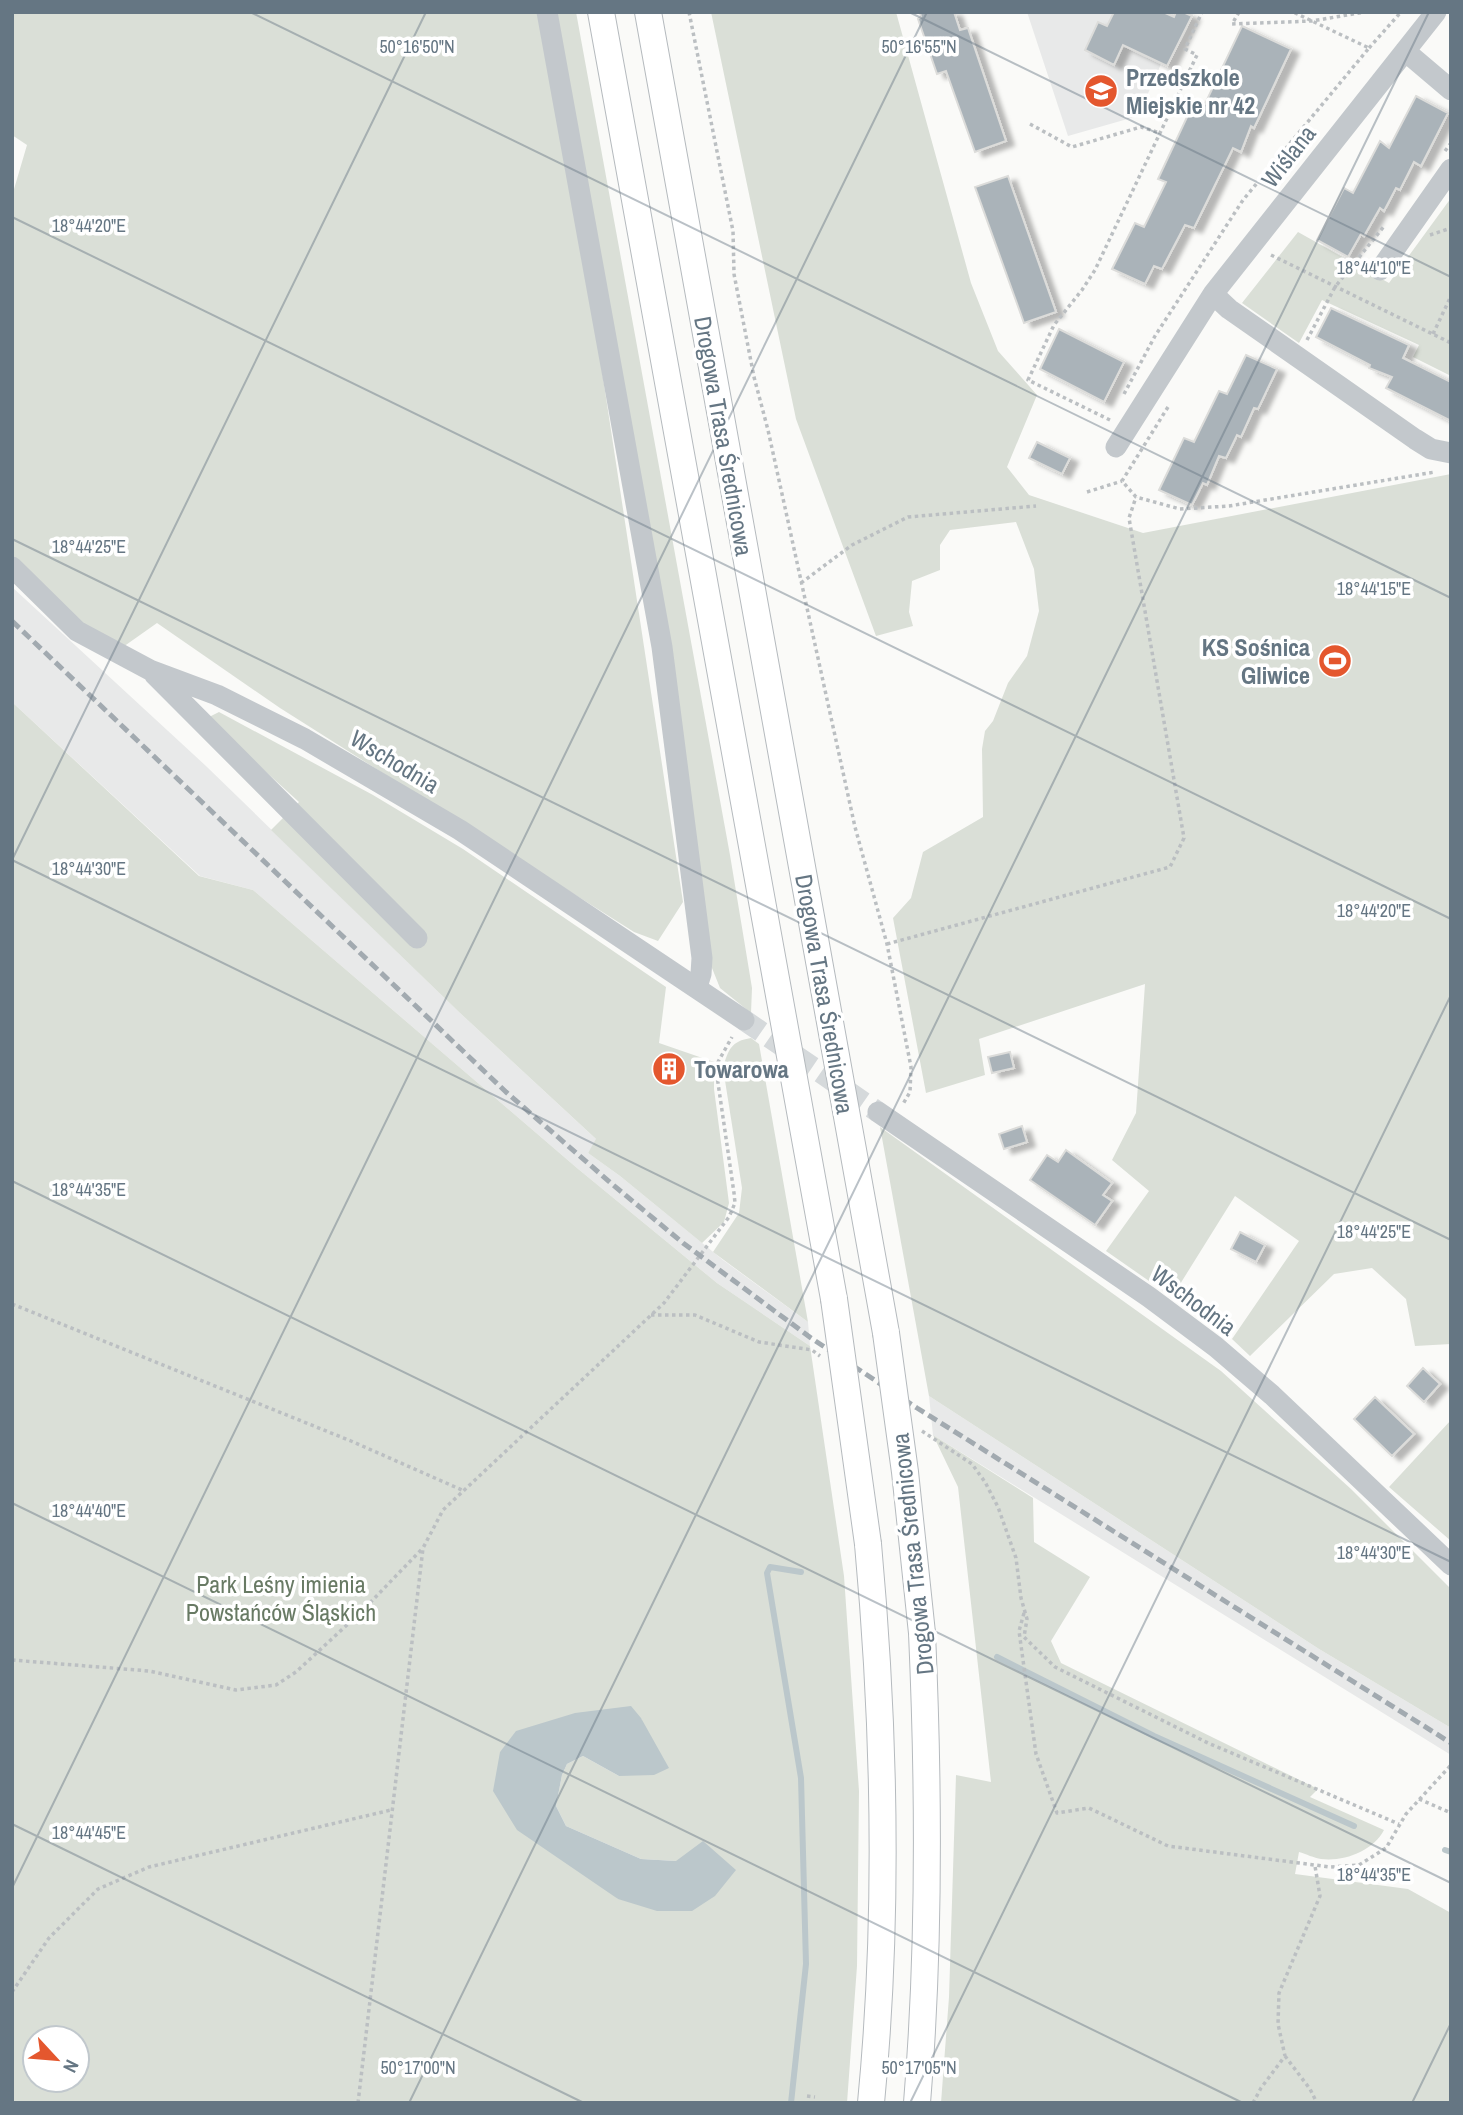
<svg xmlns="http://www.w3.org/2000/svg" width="1463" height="2115" viewBox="0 0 1463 2115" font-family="'Archivo Narrow',sans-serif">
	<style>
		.built { fill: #e8e9e9 }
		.green { fill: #dadfd7; fill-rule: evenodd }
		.water { fill: #bbc7cb }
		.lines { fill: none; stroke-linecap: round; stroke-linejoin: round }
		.stream { stroke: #bbc7cb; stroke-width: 6 }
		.building { fill: #aab3b9; stroke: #dcdcda; stroke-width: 2; filter: url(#shadow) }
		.minor-tunnel { stroke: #d5d9db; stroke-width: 21; stroke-dasharray: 21 10; stroke-linecap: butt }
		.major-casing { stroke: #b5babe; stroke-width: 28 }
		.path { stroke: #bbbfc2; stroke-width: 3.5; stroke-dasharray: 3.5 3.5; stroke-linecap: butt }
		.minor { stroke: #c3c8cc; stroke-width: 21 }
		.major { stroke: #fff; stroke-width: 26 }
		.rail { stroke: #a2aab0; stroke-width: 5; stroke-dasharray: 10 5; stroke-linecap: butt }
		.major-bridge-casing { stroke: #b5babe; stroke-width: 28; stroke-linecap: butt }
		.major-bridge { stroke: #fff; stroke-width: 26 }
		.ticks { fill: none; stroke: #657683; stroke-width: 2; stroke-opacity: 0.45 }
		.labels { text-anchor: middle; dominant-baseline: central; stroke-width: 7; stroke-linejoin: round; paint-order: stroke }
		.poi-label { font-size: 24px; font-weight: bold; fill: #657683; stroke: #fff; text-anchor: start }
		.street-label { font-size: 24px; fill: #657683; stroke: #fff }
		.park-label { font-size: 24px; fill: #687a64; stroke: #fff }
		.ticks-label { font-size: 18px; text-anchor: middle; fill: #657683; stroke: #fff; stroke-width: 7; stroke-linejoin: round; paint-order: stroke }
	</style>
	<defs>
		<filter id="shadow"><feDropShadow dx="8" dy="4.5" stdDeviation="2" flood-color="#0004"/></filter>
	</defs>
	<rect width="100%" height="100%" fill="#fafaf8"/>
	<!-- built -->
	<path class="built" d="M1027,12H1194L1167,66L1161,64L1138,116L1068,136Z
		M12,587L206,766L460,1013L597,1140L588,1153L620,1176L723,1260L808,1322L810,1346L717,1283L577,1168L253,890L200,876L12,702Z
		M929,1396L1319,1649L1451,1728V1755L933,1435Z"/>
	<!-- green -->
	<path class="green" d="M12,12H537L587,273L683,902L658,941L634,932L280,708L157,623L123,647L77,620L12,555V196L27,145L12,135Z
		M553,12H576L730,855L752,988L751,1013L720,988L710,963Z
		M711,12H896L971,283L998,351L1037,395L1007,467L1029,495L1143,533L1451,474V1344L1415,1346L1406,1299L1372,1268L1334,1274L1250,1356L1232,1339L1299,1241L1235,1196L1172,1297L1106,1251L1149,1191L1112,1160L1136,1113L1145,984L979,1039L985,1075L926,1093L893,918L911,898L923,852L983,817L982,749L985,731L993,721L1008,683L1027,656L1039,611L1034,569L1016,522L950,530L940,545V570L912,581L909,612L913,626L876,636L796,419Z
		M1451,198V376L1413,357L1419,345L1322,300L1299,343L1242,303L1298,232L1389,283Z
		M12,702L199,876L253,890L577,1168L717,1283L810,1346L844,1576L859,1791L857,1966L847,2103H12ZM642,1719L619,1776L583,1756L567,1764L562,1775L556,1806L566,1826L641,1859L676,1861L618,1899L500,1752ZM35,2038H77V2080H35Z
		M219,712L373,795L463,849L666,987L659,1043L714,1062V1089L729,1203L724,1222L702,1243L620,1176L588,1153L596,1139L460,1013L271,830L299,802L207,718Z
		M751,1038L759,1044L808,1322L713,1252L739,1213L742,1188L723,1068C728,1050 731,1041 751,1038Z
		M880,1127L1221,1371L1351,1489L1451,1589V1728L1319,1649L929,1396Z
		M1451,1420V1541L1389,1487Z
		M933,1435L1033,1498L1034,1542L1090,1577L1051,1641L1061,1663L1318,1789L1310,1797L1384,1830C1373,1851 1344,1862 1321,1859C1314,1858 1306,1854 1299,1852L1295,1874L1408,1889L1451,1913V2103H941L949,1997L956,1775L991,1782L958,1487Z"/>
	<!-- water -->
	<path class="water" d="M631,1706L641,1718L669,1768L654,1775L619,1776L583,1756L567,1764L562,1775L556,1806L566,1826L641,1859L676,1861L703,1841L736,1870L715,1896L692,1911H657L618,1899L517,1830L493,1791L500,1752L516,1731L575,1713Z"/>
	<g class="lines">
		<!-- stream -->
		<path class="stream" d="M997,1657L1154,1736L1354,1826
			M1445,1850L1451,1852
			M791,2103L806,1964L801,1778L767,1573L770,1567L801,1572"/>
	</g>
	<!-- building -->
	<path class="building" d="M920,12H954L960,30L968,28L1006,141L975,152L946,71L937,74L918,19L921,17Z
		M1114,12H1163L1174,17L1176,12H1183L1192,16L1167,66L1123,45L1114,65L1085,50L1098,22L1107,26Z
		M1242,26L1291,49L1254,128L1251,126L1241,152L1233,148L1194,228L1185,225L1162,269L1154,266L1145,284L1112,269L1135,223L1144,227L1166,182L1158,179L1195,100L1205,104Z
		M1416,96L1448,113L1421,166L1414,162L1400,190L1396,188L1384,211L1380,208L1364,236L1361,234L1348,257L1317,240L1344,188L1353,193L1380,141L1389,148Z
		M1008,176L1056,312L1024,323L975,187Z
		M1331,308L1409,345L1403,358L1451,382V421L1386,388L1392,377L1369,368L1370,365L1316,337Z
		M1059,329L1124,362L1104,402L1040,369Z
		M1246,355L1277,369L1258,409L1254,408L1241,437L1237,435L1226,458L1219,456L1207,485L1203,483L1192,505L1159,490L1184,438L1194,442L1219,391L1227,394Z
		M1037,442L1070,458L1062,474L1029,458Z
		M1010,1052L1014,1068L992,1073L988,1057Z
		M1022,1126L1027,1142L1004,1149L999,1134Z
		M1066,1150L1112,1183L1103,1195L1112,1201L1095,1225L1030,1180L1047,1155L1058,1162Z
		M1240,1232L1265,1245L1256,1262L1231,1249Z
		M1423,1368L1440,1384L1424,1402L1407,1386Z
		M1375,1397L1414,1434L1392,1456L1354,1419Z"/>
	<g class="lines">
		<!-- minor-tunnel -->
		<path class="minor-tunnel" d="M744,1020L878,1112"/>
		<!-- major casing -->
		<g class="major-casing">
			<path id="major" d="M601,12L834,1299
				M648,12L886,1333
				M868,1544C885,1730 889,1917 871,2103
				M917,2103C930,1946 929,1790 922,1633"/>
		</g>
		<!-- path -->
		<path class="path" d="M689,12L733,231L734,274L754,377L768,430L855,827L887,944L911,1067L910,1092L903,1104
			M1239,12L1232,24L1312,21L1365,12
			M1369,48L1401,12
			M1030,124L1072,147L1141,127L1160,133
			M1445,151L1451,143
			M1430,235L1451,228
			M1271,255L1451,343
			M1433,334L1451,296
			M1307,340L1335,287L1385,225
			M1124,394L1155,336L1243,200L1369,48L1293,12
			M1168,407L1122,481L1136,497L1180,509L1229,506L1435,472
			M1110,420L1028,380L1054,325L1082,290L1095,270L1197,55L1185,49L1202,12
			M1087,492L1122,481
			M801,583L852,545L908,517L1036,506
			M887,944L1170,867L1184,838L1129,518L1136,497
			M12,1304L351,1441L462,1490
			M651,1315H695L759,1342L812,1350L820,1356
			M922,1431L972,1464L985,1482L998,1507L1016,1558L1021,1598L1027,1619L1024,1637L1055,1667L1208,1743L1399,1824
			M1024,1613L1019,1631L1036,1754L1057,1813L1089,1808L1168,1846L1330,1867L1359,1865L1386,1848L1406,1814L1451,1765
			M12,1660L149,1671L236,1690L276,1685L296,1672L362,1611L422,1549
			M1419,1799L1451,1813
			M12,1992L49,1938L98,1889L149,1867L391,1810
			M1285,2056L1310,2089L1317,2103
			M807,2096L815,2097
			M358,2103L423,1548L443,1510L664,1303L729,1217L735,1203L734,1193L717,1076L718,1062L732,1037
			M1253,2103L1261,2088L1285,2056L1278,2024L1279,1993L1320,1896L1315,1866"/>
		<!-- minor -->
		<path class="minor" d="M547,12L662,647L702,958L701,974L697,987
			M1405,51L1451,90
			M1380,270L1451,169
			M1213,294L1229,309L1415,439L1431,449L1451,453
			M1116,447L1213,294L1436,12
			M12,567L77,631L150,670L217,695L305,739L460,830L744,1020
			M154,674L417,938
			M878,1112L1149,1297L1216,1347L1272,1395L1451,1565"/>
		<!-- major -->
		<use href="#major" class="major"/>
		<!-- rail -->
		<path class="rail" d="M12,621L506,1092L612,1184L683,1243L811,1338L917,1408L1451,1743"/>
		<!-- major-bridge casing -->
		<g class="major-bridge-casing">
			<path id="major-bridge" d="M834,1299L868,1544
				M886,1333L905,1472L922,1633"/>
		</g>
		<!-- major-bridge -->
		<use href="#major-bridge" class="major-bridge"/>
	</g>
	<!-- ticks -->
	<path class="ticks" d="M250,12L1451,598M909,12L1451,277M12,217L1451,919M12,539L1451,1240M12,860L1451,1562M12,860L426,12M12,1181L1451,1883M12,1503L1243,2103M12,1824L584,2103M12,1888L927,12M409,2103L1429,12M910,2103L1451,995M1412,2103L1451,2023"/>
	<!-- icons -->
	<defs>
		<g id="school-disc" transform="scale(1.75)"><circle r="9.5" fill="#e4572e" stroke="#fff"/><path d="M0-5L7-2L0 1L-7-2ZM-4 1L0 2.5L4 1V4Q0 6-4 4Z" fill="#fff"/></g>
		<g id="stadium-disc" transform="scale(1.75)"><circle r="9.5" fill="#e4572e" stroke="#fff"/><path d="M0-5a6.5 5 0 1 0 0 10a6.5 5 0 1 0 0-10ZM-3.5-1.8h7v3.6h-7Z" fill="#fff"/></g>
		<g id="building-disc" transform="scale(1.75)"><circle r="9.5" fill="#e4572e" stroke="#fff"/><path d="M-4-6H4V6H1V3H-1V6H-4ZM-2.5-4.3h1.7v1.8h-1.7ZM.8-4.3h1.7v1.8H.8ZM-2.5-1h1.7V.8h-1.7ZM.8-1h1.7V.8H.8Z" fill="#fff"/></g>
	</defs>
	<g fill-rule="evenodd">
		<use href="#school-disc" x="1101" y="91"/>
		<use href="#stadium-disc" x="1335" y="661"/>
		<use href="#building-disc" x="669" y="1069"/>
	</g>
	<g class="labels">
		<!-- poi labels -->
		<g class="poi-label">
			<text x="1126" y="77">Przedszkole<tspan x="1126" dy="28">Miejskie nr 42</tspan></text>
			<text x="1310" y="647" text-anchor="end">KS Sośnica<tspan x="1310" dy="28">Gliwice</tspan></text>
			<text x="694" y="1069">Towarowa</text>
		</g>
		<!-- street labels -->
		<g class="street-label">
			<text transform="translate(1288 156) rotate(-52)">Wiślana</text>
			<text transform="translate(724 436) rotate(80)">Drogowa Trasa Średnicowa</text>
			<text transform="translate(395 761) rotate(31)">Wschodnia</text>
			<text transform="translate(825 994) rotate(80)">Drogowa Trasa Średnicowa</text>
			<text transform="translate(1194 1300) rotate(37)">Wschodnia</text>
			<text transform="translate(912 1554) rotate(-96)">Drogowa Trasa Średnicowa</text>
		</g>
		<!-- park labels -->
		<g class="park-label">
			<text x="281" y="1584">Park Leśny imienia<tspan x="281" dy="28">Powstańców Śląskich</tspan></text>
		</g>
	</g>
	<g class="ticks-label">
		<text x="417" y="53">50°16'50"N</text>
		<text x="919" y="53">50°16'55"N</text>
		<text x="89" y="232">18°44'20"E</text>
		<text x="1374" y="274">18°44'10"E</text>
		<text x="89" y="553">18°44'25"E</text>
		<text x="1374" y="595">18°44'15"E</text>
		<text x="89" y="875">18°44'30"E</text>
		<text x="1374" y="917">18°44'20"E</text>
		<text x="89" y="1196">18°44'35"E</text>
		<text x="1374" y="1238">18°44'25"E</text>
		<text x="89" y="1517">18°44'40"E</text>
		<text x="1374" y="1559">18°44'30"E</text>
		<text x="89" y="1839">18°44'45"E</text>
		<text x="1374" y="1881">18°44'35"E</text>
		<text x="418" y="2074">50°17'00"N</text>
		<text x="919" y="2074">50°17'05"N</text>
	</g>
	<!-- border -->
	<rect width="1463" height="2115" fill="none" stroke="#657683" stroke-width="28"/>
	<!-- north arrow -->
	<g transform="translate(56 2059) rotate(116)"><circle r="33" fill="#ffffff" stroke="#c1c8cd" stroke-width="2"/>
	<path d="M0-5L12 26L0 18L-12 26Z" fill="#e4572e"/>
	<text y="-10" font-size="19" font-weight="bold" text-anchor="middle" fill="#657683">N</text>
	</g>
</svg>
